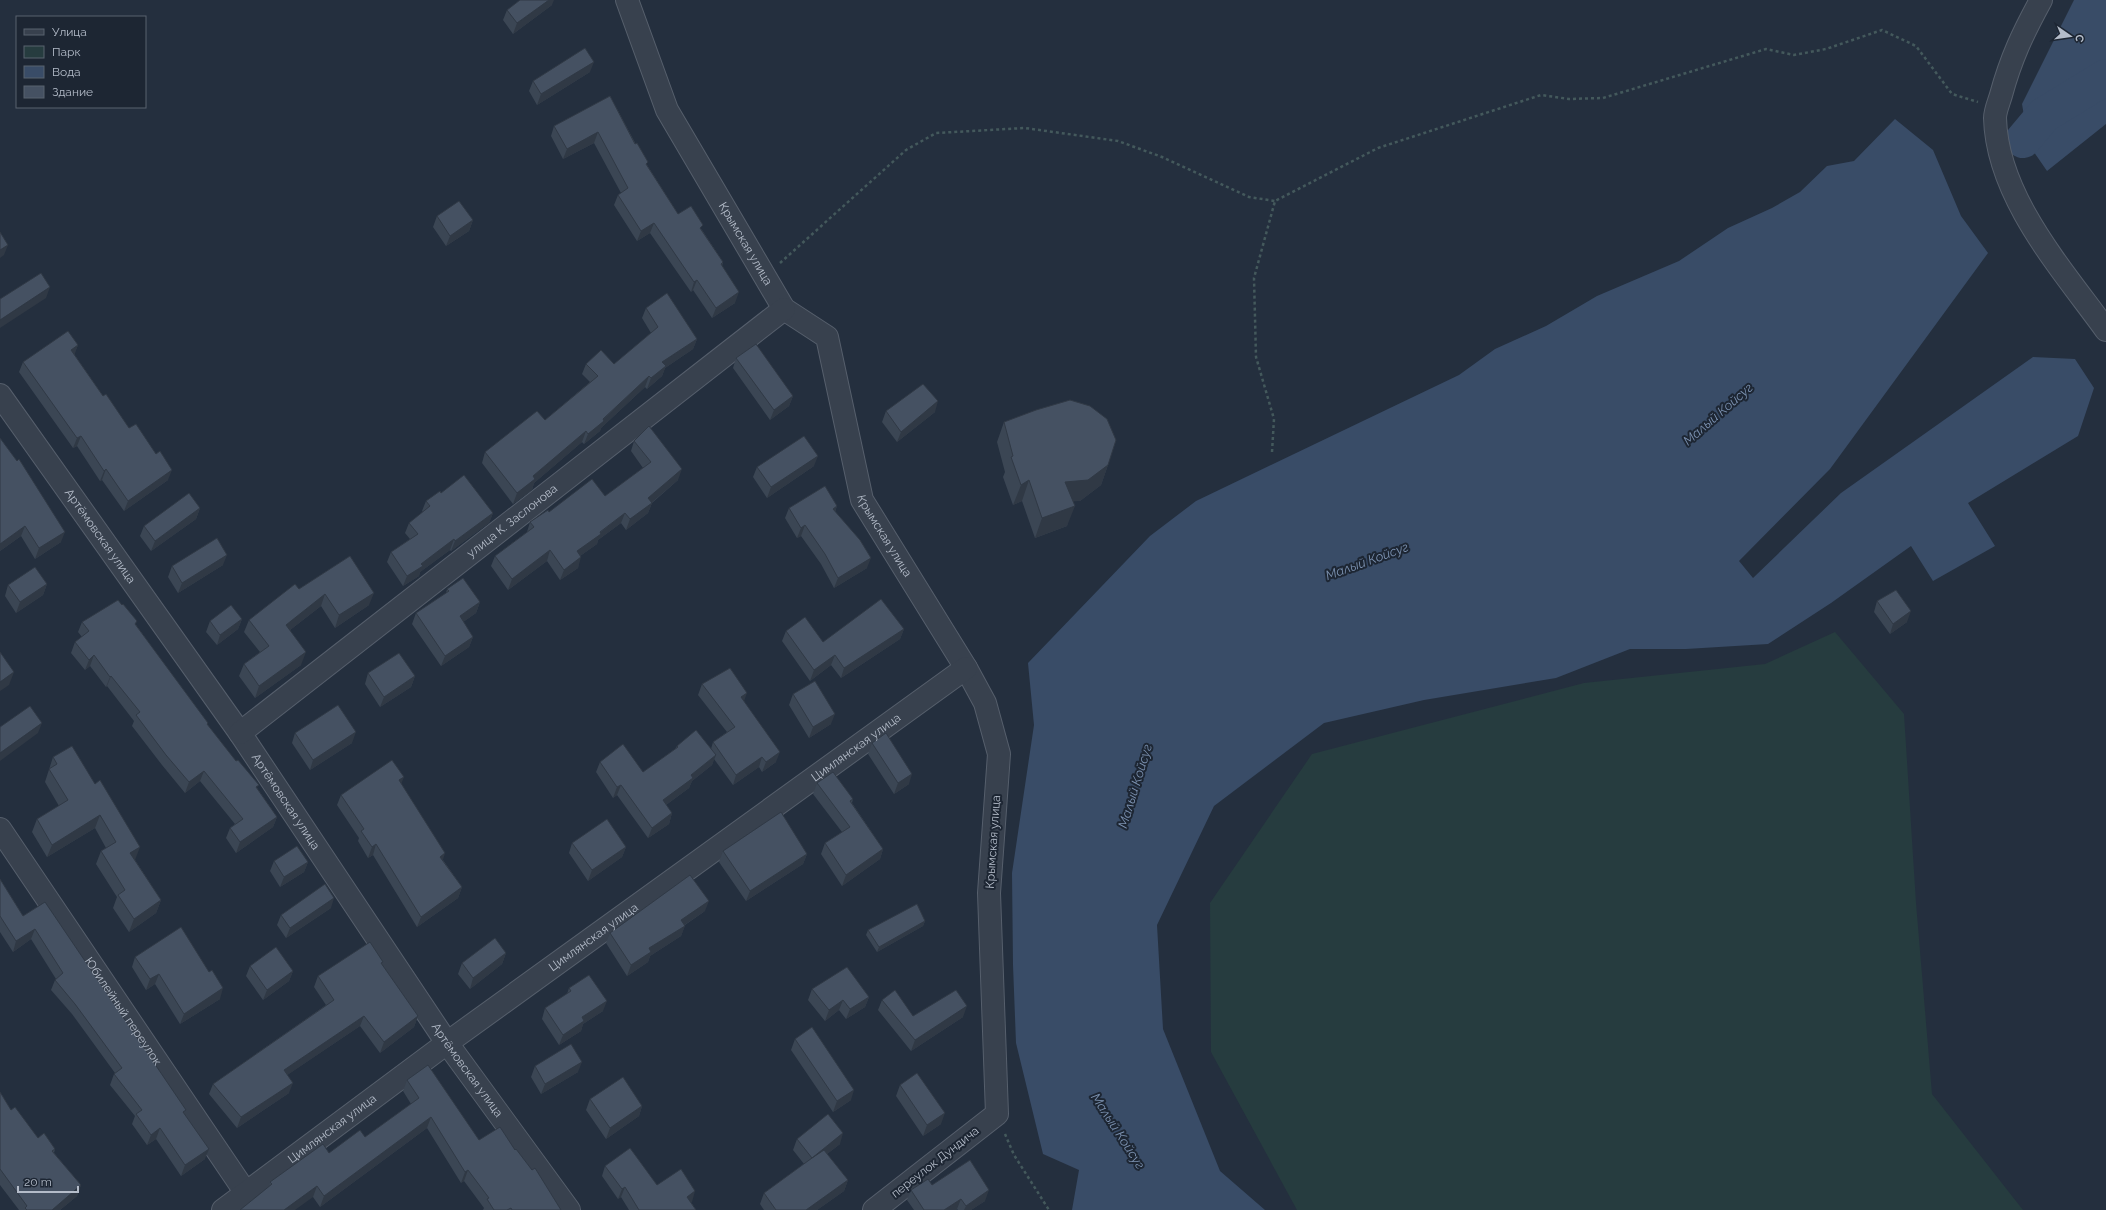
<svg xmlns="http://www.w3.org/2000/svg" width="2106" height="1210" viewBox="0 0 2106 1210" font-family="Raleway,sans-serif">
	<style>
		.green { fill: #263c3f }
		.water { fill: #394c67 }
		.lines { fill: none; stroke-linecap: round; stroke-linejoin: round }
		.river { stroke: #394c67; stroke-width: 36 }
		.minor-casing { stroke: #565f6c; stroke-width: 24 }
		.path { stroke: #44595c; stroke-width: 2.5; stroke-dasharray: 3 3; stroke-linecap: butt }
		.minor { stroke: #38414e; stroke-width: 22 }
		.wall { fill: #3b4654 }
		.shaded-wall { fill: #303945 }
		.building { fill: #455162; stroke: #303945 }
		.labels { text-anchor: middle; dominant-baseline: central; stroke-width: 4; stroke-linejoin: round; paint-order: stroke }
		.street-label { font-size: 12px; fill: #b4bcc9; stroke: #1d2633 }
		.water-label { font-size: 13px; font-style: italic; fill: #7c92b1; stroke: #1d2633 }
	</style>
	<rect width="100%" height="100%" fill="#242f3e"/>
	<!-- green -->
	<path class="green" d="M1835,632L1904,714L1916,903L1932,1094L2023,1210H1297L1211,1052L1210,903L1312,754L1584,683L1765,664Z"/>
	<!-- water -->
	<path class="water" d="M2074,0H2106V124L2047,171L2029,145L2022,104Z
		M1895,119L1933,150L1961,216L1988,253L1830,469L1739,561L1753,578L1841,493L2033,357L2075,359L2094,388L2078,436L1968,503L1995,546L1933,581L1911,546L1831,603L1768,644L1686,649H1630L1556,678L1424,700L1324,723L1214,806L1157,925L1163,1029L1220,1171L1265,1210H1072L1079,1170L1043,1154L1016,1043L1013,965L1012,873L1034,725L1028,663L1150,536L1196,501L1459,375L1495,349L1546,326L1597,296L1679,261L1728,228L1772,208L1800,192L1827,166L1854,161Z"/>
	<g class="lines">
		<!-- river -->
		<path class="river" d="M2023,140L2044,115L2106,77"/>
		<!-- minor casing -->
		<g class="minor-casing">
			<g id="minor">
				<path id="s1" d="M627,0L667,110L784,309L827,337L862,500L966,668L985,703L999,754L989,893L997,1114L874,1210"/>
				<path d="M2041,0C2023,33 2011,58 2001,95C1999,102 1995,111 1995,118C1997,197 2062,269 2106,330"/>
				<path id="s2" d="M0,395L240,733L447,1043L569,1210"/>
				<path id="s3" d="M240,733L784,309"/>
				<path id="s4" d="M0,829L246,1193"/>
				<path id="s5" d="M223,1210L447,1043L966,668"/>
			</g>
		</g>
		<!-- path -->
		<path class="path" d="M780,263L906,150L936,133L1025,128L1118,141L1162,157L1249,197L1275,201
			M1272,452L1274,419L1256,357L1254,278L1275,201L1378,148L1541,95L1569,99L1603,98L1766,49L1794,55L1826,49L1882,30L1916,46L1952,94L1978,102
			M1005,1134L1014,1155L1049,1210"/>
		<!-- minor -->
		<use href="#minor" class="minor"/>
	</g>
	<!-- wall -->
	<path class="wall" d="M552,5L513,34L503,20L507,10Z
		M590,72L537,105L529,91L533,81Z
		M610,96L647,165L678,214L702,230L723,262L722,266L735,303L712,318L693,290L691,292L650,233L637,241L614,205L618,195L621,193L594,143L563,159L551,136L554,126Z
		M437,216L473,220L469,231L446,246L433,227Z
		M646,308L697,339L693,349L665,368L662,376L647,389L645,387L601,428L600,431L584,444L582,442L534,483L532,490L513,504L482,463L485,452L545,420L590,382L582,374L586,364H614L651,333L642,318Z
		M78,345L74,354L103,396L129,428L168,480L124,511L102,480L100,481L77,446L73,448L19,372L23,362Z
		M736,358L793,396L789,406L770,420L733,368Z
		M886,411L935,412L897,442L882,422Z
		M1004,422L1108,465L1101,485L1080,501H1073L1067,526L1035,538L1022,501L1013,505L1003,477L1005,472L997,442Z
		M0,438L61,542L35,559L21,536L0,551Z
		M634,441L678,480L652,503L648,513L626,530L621,523L598,540L597,544L580,556L578,568L560,580L547,561L508,590L491,566L495,556L527,532L530,522L549,512L605,496L643,468L631,451Z
		M814,466L767,498L753,477L757,467Z
		M441,493L493,513L489,523L451,551L450,550L420,572L419,576L403,586L387,562L391,552L410,539L405,533L409,523L423,512L422,511L426,501Z
		M837,506L835,512L867,568L834,588L821,564L801,536L797,538L785,518L789,508Z
		M200,508L196,519L151,551L140,536L144,526Z
		M350,556L369,605L335,628L321,606L290,630L301,665L255,698L239,676L244,664L260,652L244,632L249,620L299,589Z
		M223,565L178,593L168,577L172,566Z
		M47,584L43,595L16,613L5,596L8,585Z
		M447,589L480,602L476,613L463,622L473,637L469,647L441,666L412,624L416,613L446,593Z
		M1877,601L1907,622L1890,634L1874,612Z
		M242,619L238,629L217,645L206,632L210,621Z
		M82,622L136,625L208,726L257,788L277,817L273,827L236,853L226,838L230,828L235,824L200,781L185,793L162,765L132,726L134,721L107,686L106,687L90,666L85,670L71,653L75,642L82,637L78,632Z
		M904,629L900,639L841,678L831,665L810,681L782,641L786,631L823,642Z
		M368,673L415,676L411,687L380,707L365,684Z
		M702,684L744,702L776,762L762,772L759,767L733,785L714,759L712,765L692,781L689,788L666,805L672,813L669,824L648,838L617,795L613,798L596,772L600,762L643,772L675,749L677,746L711,749L713,742L727,732L698,695Z
		M793,694L831,724L809,738L789,705Z
		M295,733L352,743L310,770L292,743Z
		M872,743L909,784L894,794L868,754Z
		M53,757L135,860L161,900L156,913L129,932L113,908L117,897L96,864L101,851L106,848L95,828L47,857L32,832L37,819L59,806L45,782Z
		M817,783L853,799L852,803L883,849L880,859L842,886L821,854L825,843L842,832L813,794Z
		M401,784L443,860L462,887L458,898L417,927L373,855L368,858L358,841L359,838L337,805L341,795Z
		M572,843L626,847L622,857L588,881L569,853Z
		M723,851L807,854L803,864L746,901L719,862Z
		M274,861L308,862L304,872L280,887L270,871Z
		M0,879L23,916L45,902L184,1114L205,1159L181,1176L156,1139L147,1145L132,1124L135,1116L110,1085L114,1074L115,1073L72,1014L51,990L55,980L56,979L31,939L13,952L0,932Z
		M331,908L286,938L277,925L281,915Z
		M705,911L685,925L681,936L650,956L648,962L627,976L606,943L610,933Z
		M925,921L923,926L877,952L866,935L868,930Z
		M506,953L502,964L470,989L458,974L462,963Z
		M135,957L220,999L180,1024L155,984L146,990L132,967Z
		M382,964L418,1016L414,1027L380,1053L360,1026L287,1075L289,1093L237,1128L209,1094L213,1084L326,1005L314,987L318,976Z
		M250,966L293,971L289,981L263,1000L246,976Z
		M569,988L603,1011L583,1024L581,1031L559,1045L542,1019L545,1008L567,994Z
		M812,989L869,997L865,1007L846,1019L839,1010L825,1021L808,1000Z
		M882,1000L913,1016L963,1017L911,1051L878,1010Z
		M795,1039L851,1100L833,1112L791,1050Z
		M535,1066L578,1072L541,1094L531,1077Z
		M407,1080L479,1140L515,1150L561,1210H483L484,1208L464,1181L461,1183L427,1128L320,1207L313,1197L269,1187L270,1182L329,1153L365,1137L411,1104L403,1091Z
		M900,1085L941,1124L923,1136L896,1096Z
		M0,1092L11,1110L38,1138L55,1149L54,1153L81,1185L77,1196L60,1210H19L0,1185Z
		M590,1099L642,1106L639,1116L606,1139L586,1110Z
		M797,1139L840,1144L827,1154L848,1180L844,1191L817,1210H764L760,1204L764,1193L804,1164L793,1150Z
		M605,1166L657,1185L692,1202H691L696,1210H629L621,1197L618,1199L602,1176Z
		M932,1185L985,1201L971,1210H958L957,1209L956,1210H914L907,1200L911,1190Z"/>
	<!-- shaded-wall -->
	<path class="shaded-wall" d="M549,0H554L552,5L513,34L517,23Z
		M594,62L590,72L537,105L541,94Z
		M598,132L594,143L563,159L567,149Z
		M473,220L469,231L446,246L450,236Z
		M654,223L650,233L637,241L641,231Z
		M8,245L4,255L0,258V250Z
		M697,280L693,290L691,292L694,282Z
		M50,287L46,298L0,328V320Z
		M739,292L735,303L712,318L716,308Z
		M697,339L693,349L665,368L662,376L647,389L651,378L662,362Z
		M78,345L74,356L71,350Z
		M649,376L645,387L601,428L600,431L584,444L588,434Z
		M793,396L789,406L770,420L774,410Z
		M938,401L935,412L897,442L901,432Z
		M586,431L582,442L534,483L532,490L513,504L517,493L533,476Z
		M81,436L77,446L73,448L77,438Z
		M818,456L814,466L767,498L771,487Z
		M1108,465L1101,485L1080,501L1058,502L1065,482Z
		M106,469L102,480L100,481L104,471Z
		M682,469L678,480L651,503H652L648,513L626,530L630,519L648,498Z
		M172,470L168,480L124,511L128,501Z
		M1029,480L1022,501L1013,505L1021,485Z
		M837,506L833,517V509Z
		M1075,506L1067,526L1035,538L1042,518Z
		M200,508L196,519L151,551L155,541Z
		M493,513L489,523L451,551L455,541Z
		M625,513L621,523L598,540L597,544L573,561L577,551Z
		M805,525L801,536L797,538L801,528Z
		M25,526L21,536L0,551V544Z
		M65,532L61,542L35,559L39,548Z
		M454,539L450,550L420,572L419,576L403,586L407,576L421,564Z
		M550,550L547,561L508,590L512,579Z
		M227,555L223,565L178,593L182,583Z
		M581,557L578,568L560,580L564,570Z
		M871,558L867,568L834,588L838,578Z
		M47,584L43,595L16,613L20,602Z
		M374,593L369,605L335,628L339,615Z
		M325,594L321,606L281,637L286,625Z
		M480,602L476,613L456,627L460,616Z
		M1911,611L1907,622L1890,634L1893,624Z
		M242,619L238,629L217,645L220,635Z
		M904,629L900,639L841,678L844,668Z
		M473,637L469,647L441,666L445,656Z
		M306,652L301,665L255,698L259,686Z
		M94,655L90,666L85,670L89,660Z
		M835,655L831,665L810,681L814,670Z
		M14,672L9,685L0,691V682Z
		M111,676L107,686L106,687L110,677Z
		M415,676L411,687L380,707L384,697Z
		M747,693L743,704L741,697Z
		M835,714L831,724L809,738L813,727Z
		M42,723L38,733L0,761V753Z
		M356,732L352,743L310,770L313,760Z
		M780,752L776,762L762,772L766,762Z
		M716,755L712,765L692,781L689,788L659,810L663,800L691,775Z
		M762,757L759,767L733,785L736,775Z
		M204,771L200,781L185,793L189,782Z
		M912,774L909,784L894,794L898,783Z
		M404,777L400,787L399,780Z
		M621,785L617,795L613,798L617,787Z
		M672,813L669,824L648,838L652,828Z
		M100,815L95,828L47,857L52,845Z
		M277,817L273,827L236,853L240,842Z
		M376,844L373,855L368,858L372,847Z
		M140,847L135,860L125,866L130,853Z
		M626,847L622,857L588,881L592,870Z
		M883,849L880,859L842,886L846,875Z
		M445,853L442,863L440,857Z
		M807,854L803,864L746,901L750,891Z
		M308,862L304,872L280,887L284,877Z
		M462,887L458,898L417,927L421,917Z
		M334,898L331,908L286,938L290,928Z
		M161,900L156,913L129,932L134,919Z
		M709,901L705,911L677,930L681,920Z
		M925,921L923,926L877,952L879,947Z
		M685,926L681,936L650,956L648,962L627,976L631,965L649,948Z
		M35,929L31,939L13,952L16,941Z
		M506,953L502,964L470,989L473,978Z
		M293,971L289,981L263,1000L267,990Z
		M159,974L155,984L146,990L150,979Z
		M223,988L220,999L180,1024L184,1014Z
		M869,997L865,1007L846,1019L850,1009Z
		M843,1000L839,1010L825,1021L829,1010Z
		M607,1001L603,1011L583,1024L581,1031L559,1045L563,1035L582,1017Z
		M967,1006L963,1017L911,1051L915,1040Z
		M364,1016L360,1026L280,1080L284,1070Z
		M418,1016L414,1027L380,1053L384,1042Z
		M582,1062L578,1072L541,1094L545,1084Z
		M293,1083L289,1093L237,1128L241,1117Z
		M854,1090L851,1100L833,1112L837,1101Z
		M642,1106L639,1116L606,1139L610,1128Z
		M945,1113L941,1124L923,1136L927,1125Z
		M431,1117L427,1128L320,1207L324,1196Z
		M160,1128L156,1139L147,1145L151,1135Z
		M843,1133L840,1144L809,1168L812,1158Z
		M209,1149L205,1159L181,1176L185,1165Z
		M468,1170L464,1181L461,1183L465,1172Z
		M848,1180L844,1191L817,1210H806Z
		M81,1185L77,1196L60,1210H52Z
		M317,1186L313,1197L295,1210H284Z
		M625,1187L621,1197L618,1199L622,1189Z
		M989,1190L985,1201L971,1210H964L966,1206Z
		M695,1191L692,1202L683,1207L687,1197Z
		M961,1199L957,1209L956,1210H944Z"/>
	<!-- building -->
	<path class="building" d="M520,0H549L517,23L507,10Z
		M585,48L594,62L541,94L533,81Z
		M610,96L635,144L637,143L648,162L646,164L678,214L691,206L703,225L700,228L723,262L721,264L739,292L716,308L697,280L694,282L654,223L641,231L618,195L628,188L598,132L567,149L554,126Z
		M459,201L473,220L450,236L437,216Z
		M0,232L8,245L0,250Z
		M41,273L50,287L0,320V299Z
		M667,293L697,339L662,362L666,366L651,378L649,376L603,419L604,421L588,434L586,431L533,476L535,479L517,493L485,452L537,411L545,420L598,376L586,364L601,350L614,364L658,327L646,308Z
		M68,331L78,345L71,350L103,396L106,394L129,428L136,424L156,454L160,451L172,470L128,501L106,469L104,471L81,436L77,438L23,362Z
		M756,344L793,396L774,410L736,358Z
		M923,384L938,401L901,432L886,411Z
		M1070,400L1090,406L1107,419L1116,440L1108,465L1088,480L1065,482L1075,506L1042,518L1029,480L1021,485L1011,457L1013,456L1004,422L1036,410Z
		M649,426L682,469L648,498L652,503L630,519L625,513L600,532L601,534L577,551L581,557L564,570L550,550L512,579L495,556L534,527L530,522L548,510L549,512L592,479L605,496L651,462L634,441Z
		M804,436L818,456L771,487L757,467Z
		M0,438L17,461L19,459L65,532L39,548L25,526L0,544Z
		M464,475L493,513L455,541L454,539L421,564L423,566L407,576L391,552L418,534L409,523L430,506L426,501L440,491L441,493Z
		M825,486L837,506L833,509L860,540L871,558L838,578L825,554L805,525L801,528L789,508Z
		M189,493L200,508L155,541L144,526Z
		M217,538L227,555L182,583L172,566Z
		M350,556L374,593L339,615L325,594L286,625L306,652L259,686L244,664L269,646L249,620L295,584L299,589Z
		M35,567L47,584L20,602L8,585Z
		M463,578L480,602L460,616L473,637L445,656L416,613L449,591L447,589Z
		M1896,590L1911,611L1893,624L1877,601Z
		M881,599L904,629L844,668L835,655L814,670L786,631L805,617L823,642Z
		M118,600L122,605L123,604L137,621L135,624L208,723L207,724L236,761L238,760L259,785L256,787L277,817L240,842L230,828L243,819L204,771L189,782L166,755L136,715L140,712L111,676L110,677L94,655L89,660L75,642L89,631L82,622Z
		M231,605L242,619L220,635L210,621Z
		M0,652L14,672L0,682Z
		M399,653L415,676L384,697L368,673Z
		M730,668L747,693L741,697L780,752L766,762L762,757L736,775L713,742L735,727L702,684Z
		M815,681L835,714L813,727L793,694Z
		M338,705L356,732L313,760L295,733Z
		M30,706L42,723L0,753V727Z
		M696,730L716,755L691,775L693,778L663,800L672,813L652,828L621,785L617,787L600,762L623,744L643,772L678,747L677,746Z
		M886,733L912,774L898,783L872,743Z
		M72,746L95,784L100,780L140,847L130,853L161,900L134,919L118,895L125,890L101,851L116,842L100,815L52,845L37,819L68,800L49,769L57,764L53,757Z
		M392,760L404,777L399,780L445,853L440,857L462,887L421,917L376,844L372,847L361,831L364,829L341,795Z
		M833,772L853,799L850,801L883,849L846,875L825,843L850,827L817,783Z
		M781,812L807,854L750,891L723,851Z
		M607,819L626,847L592,870L572,843Z
		M297,846L308,862L284,877L274,861Z
		M690,875L709,901L681,920L685,926L649,948L651,952L631,965L610,933Z
		M0,879L23,916L45,902L186,1110L183,1112L209,1149L185,1165L160,1128L151,1135L136,1114L142,1110L114,1074L122,1068L75,1004L55,980L63,973L35,929L16,941L0,916Z
		M325,884L334,898L290,928L281,915Z
		M917,904L925,921L879,947L868,930Z
		M181,927L209,972L212,970L223,988L184,1014L159,974L150,979L135,957Z
		M495,938L506,953L473,978L462,963Z
		M370,942L383,962L381,963L418,1016L384,1042L364,1016L284,1070L293,1083L241,1117L213,1084L334,1000L318,976Z
		M276,947L293,971L267,990L250,966Z
		M847,967L869,997L850,1009L843,1000L829,1010L812,989Z
		M589,975L607,1001L582,1017L584,1021L563,1035L545,1008L571,991L569,988Z
		M895,990L913,1016L956,990L967,1006L915,1040L882,1000Z
		M812,1027L854,1090L837,1101L795,1039Z
		M571,1044L582,1062L545,1084L535,1066Z
		M428,1065L479,1140L500,1127L515,1150L516,1149L532,1170L535,1168L561,1210H512L511,1208L507,1210H494L487,1199L489,1198L468,1170L465,1172L431,1117L324,1196L317,1186L284,1210H240L272,1184L270,1182L323,1144L329,1153L360,1130L365,1137L419,1098L407,1080Z
		M917,1073L945,1113L927,1125L900,1085Z
		M623,1077L642,1106L610,1128L590,1099Z
		M0,1092L11,1110L15,1107L38,1138L44,1133L55,1149L52,1151L81,1185L52,1210H27L25,1208L27,1206L0,1169Z
		M828,1114L843,1133L812,1158L824,1150L848,1180L806,1210H776L764,1193L812,1158L797,1139Z
		M630,1148L657,1185L681,1169L695,1191L687,1197L696,1210H639L625,1187L622,1189L605,1166Z
		M970,1160L989,1190L966,1206L961,1199L944,1210H924L911,1190L928,1179L932,1185Z"/>
	<g class="labels">
		<!-- street labels -->
		<g class="street-label">
			<text stroke="none"><textPath href="#s1" startOffset="272">Крымская улица</textPath></text>
			<text stroke="none"><textPath href="#s3" startOffset="345">улица К. Заслонова</textPath></text>
			<text stroke="none"><textPath href="#s1" startOffset="608">Крымская улица</textPath></text>
			<text stroke="none"><textPath href="#s2" startOffset="173">Артёмовская улица</textPath></text>
			<text stroke="none"><textPath href="#s5" startOffset="784">Цимлянская улица</textPath></text>
			<text stroke="none"><textPath href="#s2" startOffset="497">Артёмовская улица</textPath></text>
			<text transform="translate(993 842) rotate(-86)">Крымская улица</text>
			<text stroke="none"><textPath href="#s5" startOffset="460">Цимлянская улица</textPath></text>
			<text stroke="none"><textPath href="#s4" startOffset="220">Юбилейный переулок</textPath></text>
			<text stroke="none"><textPath href="#s2" startOffset="821">Артёмовская улица</textPath></text>
			<text stroke="none"><textPath href="#s5" startOffset="136">Цимлянская улица</textPath></text>
			<text transform="translate(935 1162) rotate(-38)">переулок Дундича</text>
		</g>
		<!-- water labels -->
		<g class="water-label">
			<text transform="translate(1718 414) rotate(-41)">Малый Койсуг</text>
			<text transform="translate(1367 561) rotate(-20)">Малый Койсуг</text>
			<text transform="translate(1135 786) rotate(-73)">Малый Койсуг</text>
			<text transform="translate(1118 1131) rotate(57)">Малый Койсуг</text>
		</g>
	</g>
	<!-- legend -->
	<rect x="16" y="16" width="130" height="92" fill="#1d2633" stroke="#59626f"/>
	<rect x="24" y="29" width="20" height="6" fill="#38414e" stroke="#59626f"/>
	<text x="52" y="36" font-size="12" fill="#b4bcc9">Улица</text>
	<rect x="24" y="46" width="20" height="12" fill="#263c3f" stroke="#59626f"/>
	<text x="52" y="56" font-size="12" fill="#b4bcc9">Парк</text>
	<rect x="24" y="66" width="20" height="12" fill="#394c67" stroke="#59626f"/>
	<text x="52" y="76" font-size="12" fill="#b4bcc9">Вода</text>
	<rect x="24" y="86" width="20" height="12" fill="#455162" stroke="#59626f"/>
	<text x="52" y="96" font-size="12" fill="#b4bcc9">Здание</text>
	<!-- north arrow -->
	<g transform="translate(2070 36) rotate(103)" stroke="#1d2633" stroke-width="3" paint-order="stroke">
	<path d="M0-3L7 15L0 10L-7 15Z" fill="#b4bcc9"/>
	<text y="-6" font-size="11" font-weight="bold" text-anchor="middle" fill="#b4bcc9">С</text>
	</g>
	<!-- scale -->
	<path d="M18 1186v6h60v-6" fill="none" stroke="#b4bcc9" stroke-width="2"/>
	<text x="24" y="1186" font-size="12" fill="#b4bcc9" stroke="#1d2633" stroke-width="3" paint-order="stroke">20 m</text>
</svg>
